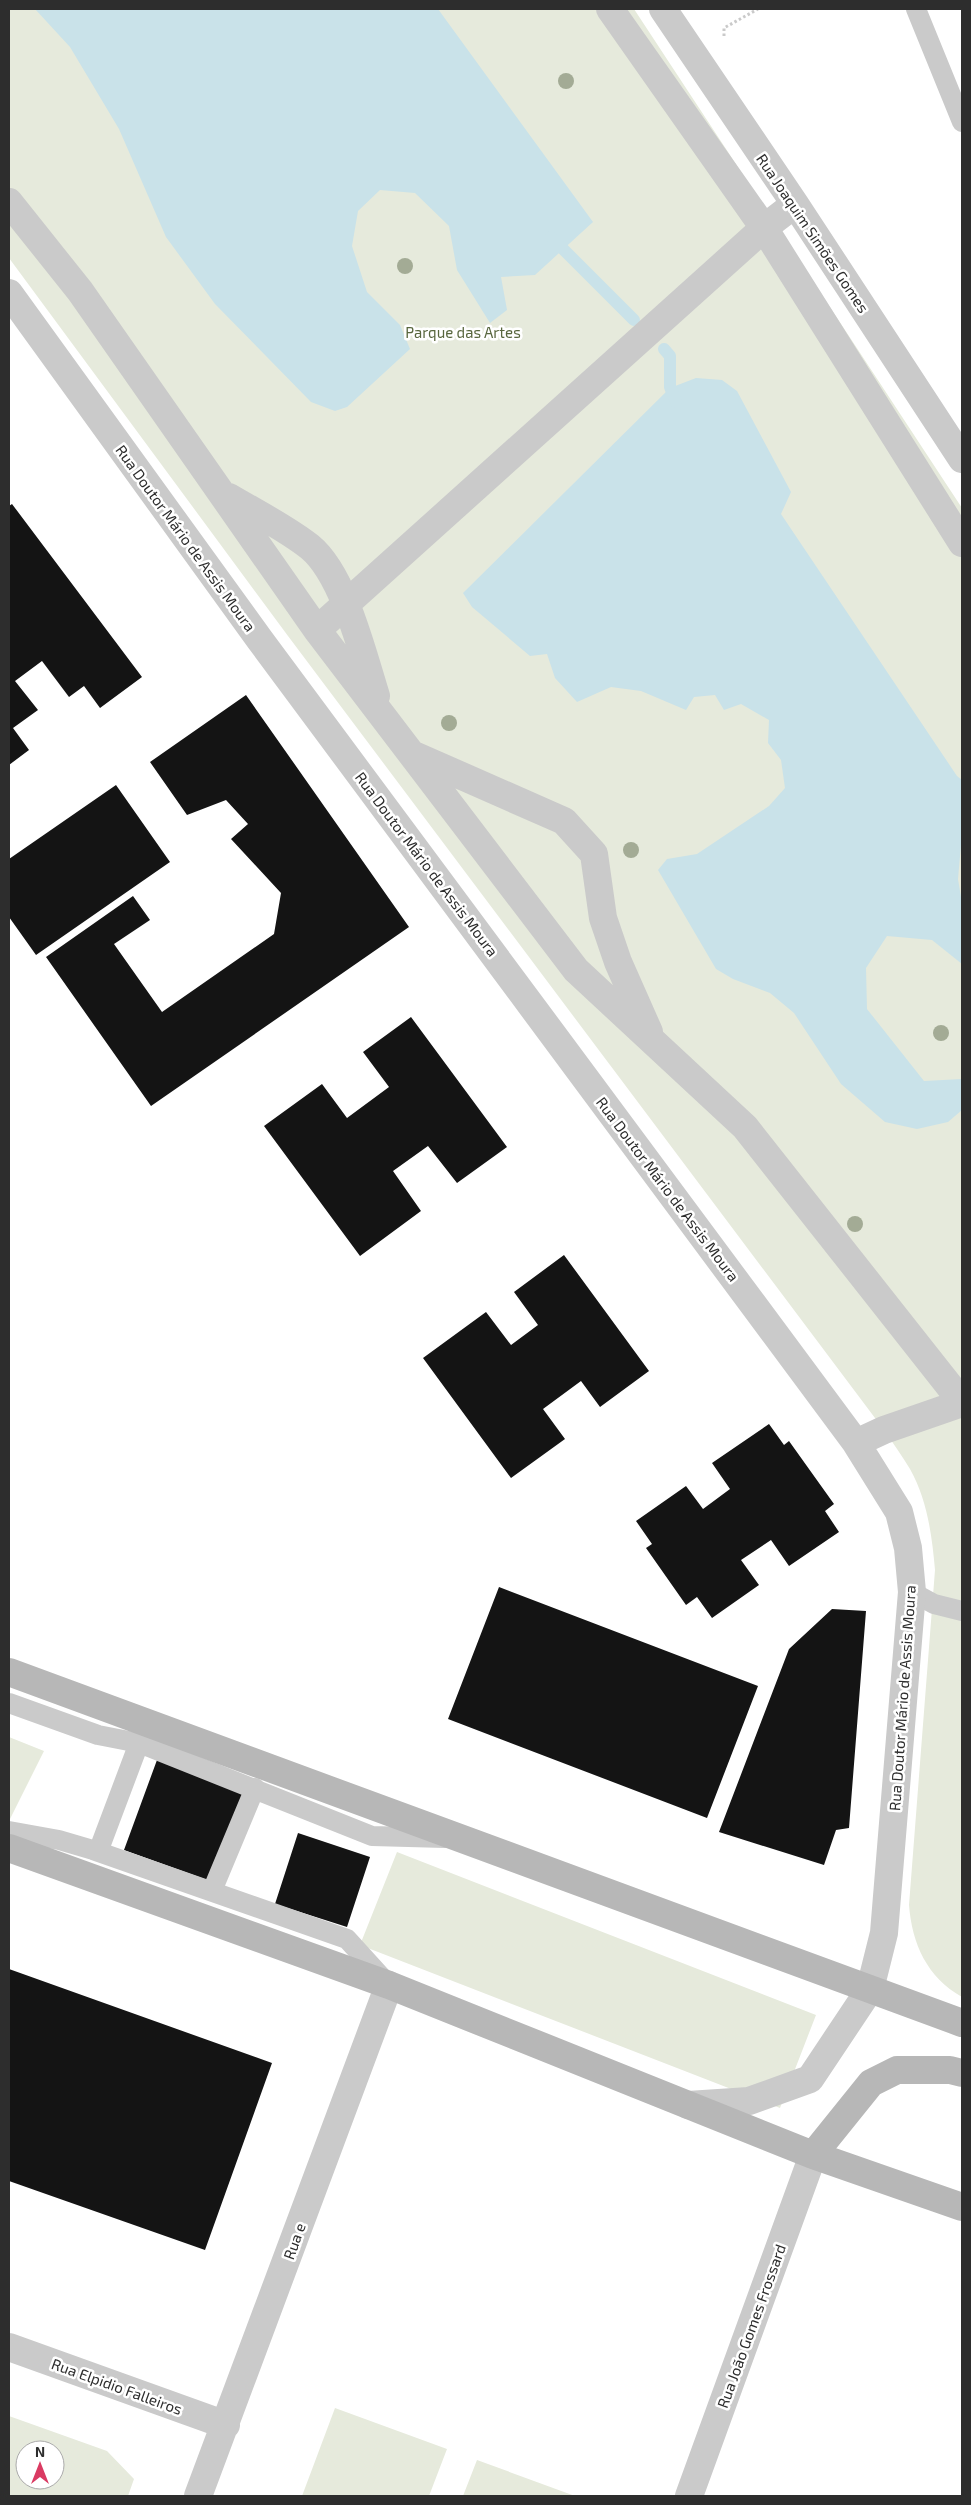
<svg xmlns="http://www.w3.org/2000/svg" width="971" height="2505" viewBox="0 0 971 2505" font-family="'Exo 2',sans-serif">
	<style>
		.green { fill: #e6eadc; fill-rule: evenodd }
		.water { fill: #c9e2e9 }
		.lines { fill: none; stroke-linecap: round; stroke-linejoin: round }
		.stream { stroke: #c9e2e9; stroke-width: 12 }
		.building { fill: #141414 }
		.path { stroke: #cacaca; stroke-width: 3; stroke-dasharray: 2.5 2.5; stroke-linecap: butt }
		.lane { stroke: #cacaca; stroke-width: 20 }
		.street { stroke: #cacaca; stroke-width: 28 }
		.secondary { stroke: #b7b7b7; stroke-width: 28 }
		.tree { fill: #a3ab95 }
		.labels { text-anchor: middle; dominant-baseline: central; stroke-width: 5; stroke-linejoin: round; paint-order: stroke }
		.street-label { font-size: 15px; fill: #2d2d2d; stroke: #fff }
		.park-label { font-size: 15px; fill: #58663e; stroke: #fff }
	</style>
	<rect width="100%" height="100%" fill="#fff"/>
	<!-- green -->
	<path class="green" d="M9,9H634L962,508V1997C927,1977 912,1944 909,1905L935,1570C932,1535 927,1499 910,1469C902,1456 893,1443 884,1430L288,636L9,258Z
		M9,1737L44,1751L10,1819H9Z
		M397,1852L816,2015L780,2108L360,1945Z
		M335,2408L447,2449L429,2496H302Z
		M9,2416L107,2451L134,2479L128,2496H9ZM25,2450H55V2480H25Z
		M477,2460L575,2496H463Z"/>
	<!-- water -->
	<path class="water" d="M35,9H438L593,222L535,275L501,277L507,310L490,323L457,270L449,226L415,193L380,190L358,211L352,246L367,292L400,325L410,349L347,407L335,411L311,402L215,304L166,237L119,129L70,47Z
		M696,378L722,380L737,391L791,492L781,514L957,776L962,780V834L958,879L962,903V964L932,940L887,936L866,968L867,1009L924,1081L962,1079V1110L948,1122L917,1129L885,1122L841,1084L794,1013L770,993L733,979L716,969L658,870L667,859L697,854L769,806L785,788L781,760L768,743L769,720L741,704L724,710L715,695L694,697L686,710L641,691L611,687L577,702L555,678L547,654L530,656L472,607L463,593L670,388Z"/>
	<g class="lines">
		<!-- stream -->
		<path class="stream" d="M551,237L634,320
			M664,349L670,356V387L676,402"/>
	</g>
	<!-- building -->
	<path class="building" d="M12,504L142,677L100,708L84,686L69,697L42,661L15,681L38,710L13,728L29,750L9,765V506Z
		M246,695L409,927L151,1106L46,957L133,896L150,920L114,944L162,1012L274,934L281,893L231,839L248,824L226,800L187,815L150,762Z
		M116,785L170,862L36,955L9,917V859Z
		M411,1017L507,1147L457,1183L428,1146L393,1171L421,1211L360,1256L264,1126L322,1084L347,1118L389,1087L363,1052Z
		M564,1255L649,1371L600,1407L581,1381L543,1409L565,1439L511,1478L423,1358L486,1312L511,1345L538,1325L514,1292Z
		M769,1424L784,1445L789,1441L834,1504L825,1511L839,1532L789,1566L771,1540L741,1560L759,1585L712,1618L697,1597L686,1605L646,1548L652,1544L636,1521L686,1486L703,1509L730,1489L712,1463Z
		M499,1587L758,1686L707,1818L448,1719Z
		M832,1609L866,1611L849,1828L836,1830L824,1865L719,1832L789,1649Z
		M157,1760L244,1793L210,1881L124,1850Z
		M298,1833L370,1857L347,1927L275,1904Z
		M9,1969L272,2063L205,2250L9,2181Z"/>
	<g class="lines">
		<!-- path -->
		<path class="path" d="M724,36V28L758,9"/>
		<!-- lane -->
		<path class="lane" d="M916,9L962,122
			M912,1592L934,1604L962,1611
			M9,1703L98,1735L139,1743L372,1836L445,1838
			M9,1831L59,1840L93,1850L347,1939L387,1983
			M98,1852L139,1743
			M212,1891L255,1788"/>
		<!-- street -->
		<path class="street" d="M610,9L764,228L962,543
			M663,9L795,204L962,459
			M9,202L80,291L317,630L576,970L745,1127L962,1402
			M9,293L260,640L856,1443L899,1512L908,1548L912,1592L884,1933L870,1989L810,2079L749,2101L688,2105
			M229,497C256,513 286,528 310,547C344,575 363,655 376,696
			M317,630L764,228L795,204
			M414,755L564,821L594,854L603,918L618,962L649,1032
			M856,1443L884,1430L962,1403
			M9,2347L226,2425
			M198,2496L389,1985
			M689,2496L813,2155"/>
		<!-- secondary -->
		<path class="secondary" d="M9,1672L962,2023
			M9,1848L389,1985L813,2155L962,2207
			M813,2155L871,2083L897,2070H950L962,2073"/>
	</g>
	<!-- trees -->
	<g class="tree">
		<circle cx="566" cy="81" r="8"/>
		<circle cx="405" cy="266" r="8"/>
		<circle cx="449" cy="723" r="8"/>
		<circle cx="631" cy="850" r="8"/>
		<circle cx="941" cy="1033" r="8"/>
		<circle cx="855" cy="1224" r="8"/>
	</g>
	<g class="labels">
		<!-- street labels -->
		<g class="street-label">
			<text transform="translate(813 233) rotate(56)">Rua Joaquim Simões Gomes</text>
			<text transform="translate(186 538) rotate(54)">Rua Doutor Mário de Assis Moura</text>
			<text transform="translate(427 864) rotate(53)">Rua Doutor Mário de Assis Moura</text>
			<text transform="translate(668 1189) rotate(53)">Rua Doutor Mário de Assis Moura</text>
			<text transform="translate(902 1698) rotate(-86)">Rua Doutor Mário de Assis Moura</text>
			<text transform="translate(294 2241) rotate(-70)">Rua e</text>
			<text transform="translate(751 2326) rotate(-70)">Rua João Gomes Frossard</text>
			<text transform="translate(117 2386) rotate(20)">Rua Elpidio Falleiros</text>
		</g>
		<!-- park labels -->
		<g class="park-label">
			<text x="463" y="332">Parque das Artes</text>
		</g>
	</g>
	<!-- border -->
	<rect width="971" height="2505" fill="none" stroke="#2d2d2d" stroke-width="20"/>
	<!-- north arrow -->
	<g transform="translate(40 2465)"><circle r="24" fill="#ffffff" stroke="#ababab"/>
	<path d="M0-4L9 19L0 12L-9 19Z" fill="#da3a62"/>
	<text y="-8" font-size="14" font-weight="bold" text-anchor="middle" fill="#2d2d2d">N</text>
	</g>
</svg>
